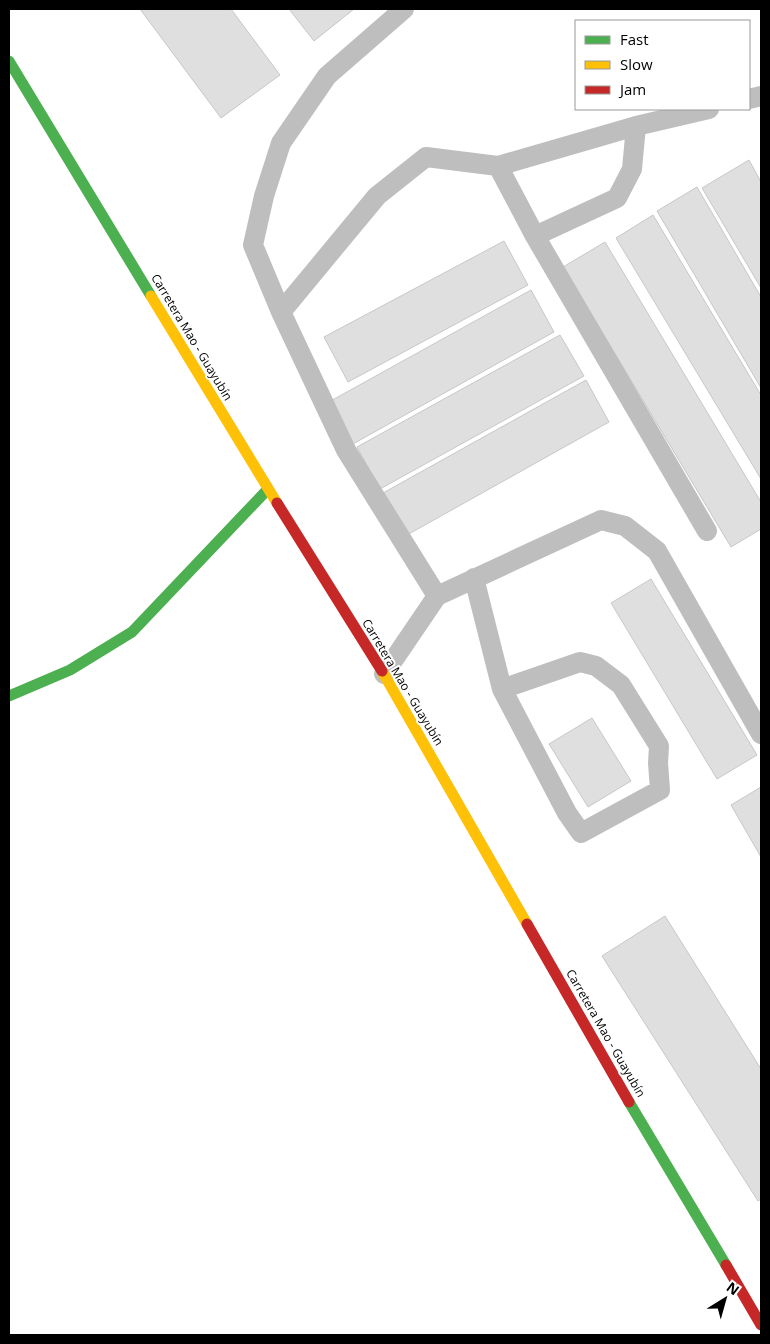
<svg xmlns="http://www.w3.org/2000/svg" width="770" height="1344" viewBox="0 0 770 1344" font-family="'Open Sans',sans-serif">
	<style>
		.building { fill: #dfdfdf; stroke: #c7c7c7 }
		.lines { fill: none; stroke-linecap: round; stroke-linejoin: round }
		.lane { stroke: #bebebe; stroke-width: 20 }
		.fast { stroke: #4caf50; stroke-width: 11 }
		.slow { stroke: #ffc107; stroke-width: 11 }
		.jam { stroke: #c62828; stroke-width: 11 }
		.labels { text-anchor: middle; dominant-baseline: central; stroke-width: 4; stroke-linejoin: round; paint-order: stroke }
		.street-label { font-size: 12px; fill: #000; stroke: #fff }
	</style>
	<rect width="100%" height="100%" fill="#fff"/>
	<!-- building -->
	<path class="building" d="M140,9H231L280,75L221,118Z
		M289,9H354L314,41Z
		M749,160L761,182V288L702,188Z
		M697,187L761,297V388L657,211Z
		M653,215L761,395V479L616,238Z
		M504,241L528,285L348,382L324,337Z
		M605,242L761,502V529L731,547L563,267Z
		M531,290L554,332L351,445L327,403Z
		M560,335L584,376L380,489L357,447Z
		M586,380L609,422L407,535L383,493Z
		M651,579L757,755L717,779L611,603Z
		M592,718L631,781L588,807L549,744Z
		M761,787V857L731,805Z
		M665,916L761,1069V1199L758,1201L602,956Z"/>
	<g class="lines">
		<!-- lane -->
		<path class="lane" d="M749,99L761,96
			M636,126L632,169L617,198L535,236L707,531
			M498,166L535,236
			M281,312L253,245L264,196L281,143L327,76L404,9
			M474,578L502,689L567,813L581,833L660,790L658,763L659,746L621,685L596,666L580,662L502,689
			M437,596L601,520L625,526L657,551L761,734
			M384,674L437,596L346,450L281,312L377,196L426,157L498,166L636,126L709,109"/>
		<!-- fast -->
		<path class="fast" d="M9,61L151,296
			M9,696L70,670L132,632L268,489
			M629,1102L726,1265"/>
		<!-- slow -->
		<path class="slow" d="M151,296L277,503
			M382,671L527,924"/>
		<!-- jam -->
		<path class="jam" d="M277,503L382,671
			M527,924L629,1102
			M726,1265L761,1325"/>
	</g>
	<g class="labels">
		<!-- street labels -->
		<g class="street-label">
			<text transform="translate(192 337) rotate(59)">Carretera Mao - Guayubín</text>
			<text transform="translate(403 682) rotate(59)">Carretera Mao - Guayubín</text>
			<text transform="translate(606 1033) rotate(60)">Carretera Mao - Guayubín</text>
		</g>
	</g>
	<!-- border -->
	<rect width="770" height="1344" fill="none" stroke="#000000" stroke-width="20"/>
	<!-- legend -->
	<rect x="575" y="20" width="175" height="90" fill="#ffffff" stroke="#999999"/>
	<rect x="585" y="36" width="25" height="8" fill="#4caf50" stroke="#999999"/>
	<text x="620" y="45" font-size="15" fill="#000000">Fast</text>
	<rect x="585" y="61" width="25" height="8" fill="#ffc107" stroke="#999999"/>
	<text x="620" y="70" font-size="15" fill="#000000">Slow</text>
	<rect x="585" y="86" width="25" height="8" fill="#c62828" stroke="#999999"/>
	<text x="620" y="95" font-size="15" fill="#000000">Jam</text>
	<!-- north arrow -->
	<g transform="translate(725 1299) rotate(37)" stroke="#ffffff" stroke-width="4" paint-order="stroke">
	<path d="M0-4L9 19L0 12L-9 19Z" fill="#000000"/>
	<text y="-8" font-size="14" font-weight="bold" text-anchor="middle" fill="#000000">N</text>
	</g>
</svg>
